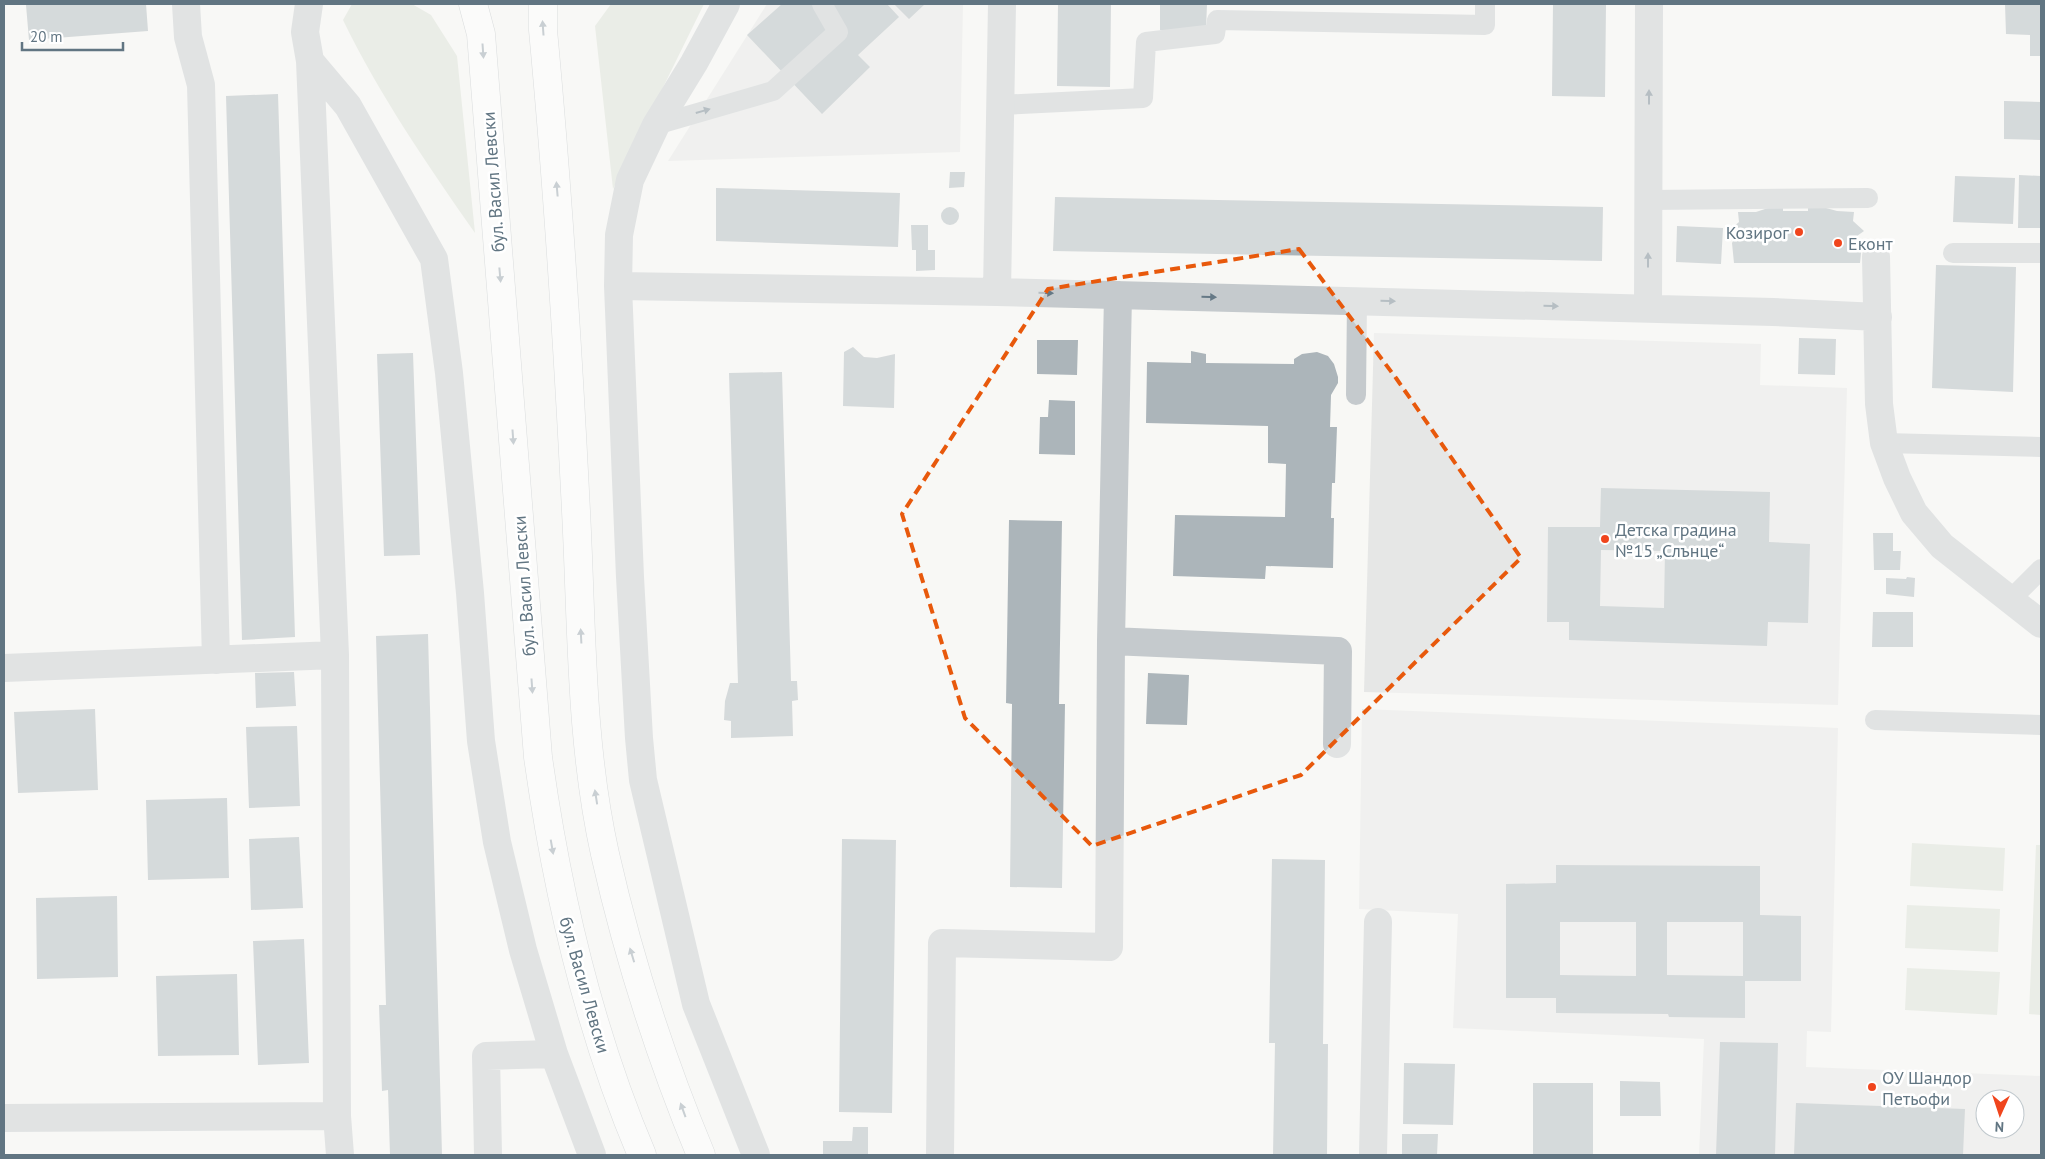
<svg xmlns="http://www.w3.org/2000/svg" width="2045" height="1159" viewBox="0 0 2045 1159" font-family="'PT Sans',sans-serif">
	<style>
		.built { fill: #e6e7e6; fill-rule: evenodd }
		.green { fill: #dae0d5 }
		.building { fill: #acb5ba; fill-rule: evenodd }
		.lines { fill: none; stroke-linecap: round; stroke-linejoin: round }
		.secondary-casing { stroke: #b7bdc1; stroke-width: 29 }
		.service { stroke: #c5cacd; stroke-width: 20 }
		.minor { stroke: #c5cacd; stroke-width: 28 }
		.secondary { stroke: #fff; stroke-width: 28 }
		.oneway { fill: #909ea8 }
		.oneway2 { fill: #667986 }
		.marked { fill: none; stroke: #e8590c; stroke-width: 4; stroke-dasharray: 10 6; stroke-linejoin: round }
		.poi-dot { fill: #f0451d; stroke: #fff; stroke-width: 2 }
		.labels { text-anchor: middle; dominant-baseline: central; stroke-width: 5; stroke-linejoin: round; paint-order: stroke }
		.street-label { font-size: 18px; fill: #617582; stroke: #fff }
		.poi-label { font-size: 18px; fill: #617582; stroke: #fff; text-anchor: start }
	</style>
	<rect width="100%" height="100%" fill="#f8f8f5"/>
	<!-- built -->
	<path class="built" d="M767,4H963L960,152L668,161Z
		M1374,333L1761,344L1760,385L1847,388L1838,705L1364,692Z
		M1362,709L1838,728L1831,1032L1807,1031L1806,1067L2041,1076V1155H1699L1704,1039L1453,1028L1458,914L1359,909ZM1985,1099H2015V1129H1985Z"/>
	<!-- green -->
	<path class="green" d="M352,4H412L431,15L457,56L475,233C427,164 380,96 343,20Z
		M611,4H704L613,189L595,26Z
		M1912,843L2005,848L2003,891L1910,886Z
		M2036,845H2041V1015L2029,1014Z
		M1907,905L2000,909L1998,952L1905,948Z
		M1907,968L2000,972L1997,1015L1905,1010Z"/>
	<!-- building -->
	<path class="building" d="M28,4H146L148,31L29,40L26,5Z
		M782,4H887L899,17L858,55L870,67L822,114L747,35Z
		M894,4H925L909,19Z
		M1058,4H1111L1110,87L1057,86Z
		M1160,4H1207L1206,30H1160Z
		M1553,4H1606L1605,97L1552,96Z
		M2005,4H2041V56H2030V35L2006,34Z
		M278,94L295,637L242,640L226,96Z
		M2004,101L2041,102V140L2004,139Z
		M950,172H965L964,187L949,188Z
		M2019,175L2041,176V228H2018Z
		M1955,176L2015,178L2013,224L1953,222Z
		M716,188L900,193L898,247L716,241Z
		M1055,197L1603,207L1602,261L1053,251Z
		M1783,203V211H1808V203L1837,211L1854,212L1853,221L1864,231L1857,236L1862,243L1860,263H1734L1732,243L1737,234L1732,228L1739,222L1738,212H1756Z
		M941 216a9 9 0 1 1 18 0a9 9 0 1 1-18 0Z
		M911,225H928V250H935V270L916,271V250H912Z
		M1677,226L1723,228L1721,264L1676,262Z
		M1936,265L2016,267L2013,392L1932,388Z
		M1799,338L1836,339L1835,375L1798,374Z
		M1037,340H1078L1077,375L1037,374Z
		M853,347L864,357L877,358L895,354L894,408L843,406L844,352Z
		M1191,351L1206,354V363L1294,364V359L1302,354L1317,352L1328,356L1334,364L1338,377V383L1331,395L1330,427H1337L1335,483H1332L1331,518H1334L1333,568L1266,566L1265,579L1173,576L1175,515L1285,517L1286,464L1268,463V426L1146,423L1147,362L1191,363Z
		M413,353L420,555L384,556L377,354Z
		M782,372L791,681H797L798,700L792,701L793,736L731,738V721L724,720L725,701L730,683H738L729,373Z
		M1049,400L1075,401V455L1039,454L1040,417H1048Z
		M1601,488L1770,492L1769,542L1810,544L1808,623L1768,622L1767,646L1569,640V622H1547L1548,527H1600ZM1601,550L1665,551L1664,608L1600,606Z
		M1009,520L1062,521L1059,704H1065L1062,888L1010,887L1012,704L1006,703Z
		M1873,533H1893V551H1901L1900,570H1874Z
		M1907,577L1915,578L1914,597L1886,594V578L1906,579Z
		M1873,612H1913V647H1872Z
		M428,634L442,1155H390L388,1090L382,1091L379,1005H386L376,636Z
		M294,672L296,706L256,708L255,673Z
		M1148,673L1189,675L1187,725L1146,724Z
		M95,709L98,790L18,793L14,712Z
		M297,726L300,806L249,808L246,727Z
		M227,798L229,878L148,880L146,800Z
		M299,837L303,908L251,910L249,839Z
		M842,839L896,840L892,1113L839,1112Z
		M1272,859L1325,860L1323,1044H1328L1327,1155H1273L1275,1043H1269Z
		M1556,865L1760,866V915L1801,916V981H1745V1018L1669,1017L1668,1014L1556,1013V998H1506V884L1556,883ZM1560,922H1636V976L1560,975ZM1667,922H1743V976L1667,975Z
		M117,896L118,977L37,979L36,898Z
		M304,939L309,1063L258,1065L253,941Z
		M237,974L239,1055L158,1056L156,976Z
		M1720,1042L1778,1043L1775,1155H1716Z
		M1404,1063L1455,1064L1453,1125L1403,1124Z
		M1620,1081L1660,1082L1661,1116H1620Z
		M1533,1083H1593V1155H1533Z
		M1796,1103L1965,1109L1963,1155H1794Z
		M853,1127H868V1155H823V1141H852Z
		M1402,1134H1438L1437,1155H1402Z"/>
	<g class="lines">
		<!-- secondary casing -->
		<g class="secondary-casing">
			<path id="secondary" d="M473,4L481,34L538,757C557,893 588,1028 642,1155
				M543,4V30C558,190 568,350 576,511C582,626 580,742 605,854C628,956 661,1059 701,1155"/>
		</g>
		<!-- service -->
		<path class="service" d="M1000,105L1143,98L1146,42L1215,34L1217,20L1485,25V4
			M656,125L773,91L838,32L822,4
			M1649,200L1868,198
			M1953,253H2041
			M1356,395L1357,300
			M1884,443L2041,447
			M2010,600L2041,569
			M1875,720L2041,725"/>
		<!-- minor -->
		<path class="minor" d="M186,4L188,37L201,85L216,660
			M309,4L305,32L310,61L348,106L434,259L449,373L470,593L481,741L497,842L523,950L554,1054L592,1155
			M726,4L694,63L656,125L630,180L619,235L618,286L630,577L639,738L643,780L696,1004L756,1155
			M310,61L335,655L337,1116L340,1155
			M1876,257L1879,404L1884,443L1897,478L1914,513L1942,546L2041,624
			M618,286L997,292L1773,312L1878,317
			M997,292L1002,4
			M1648,308L1649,4
			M1111,641L1338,651L1337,744
			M4,668L335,655
			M4,1118L337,1116
			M488,1155L486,1056L554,1054
			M940,1155L942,943L1109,947L1111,641L1118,295
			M1373,1155L1378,922"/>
		<!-- secondary -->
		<use href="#secondary" class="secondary"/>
	</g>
	<!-- one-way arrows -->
	<defs><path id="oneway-solid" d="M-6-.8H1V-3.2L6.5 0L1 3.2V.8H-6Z" transform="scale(1.25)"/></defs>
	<g class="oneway">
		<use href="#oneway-solid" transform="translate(543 28) rotate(-94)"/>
		<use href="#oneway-solid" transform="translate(483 51) rotate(86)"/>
		<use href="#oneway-solid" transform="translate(557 189) rotate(-95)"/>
		<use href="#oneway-solid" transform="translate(500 275) rotate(85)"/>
		<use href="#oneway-solid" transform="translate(513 437) rotate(86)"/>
		<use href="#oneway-solid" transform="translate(581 636) rotate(-93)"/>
		<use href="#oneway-solid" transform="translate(532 686) rotate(86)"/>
		<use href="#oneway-solid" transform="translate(596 797) rotate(-99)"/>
		<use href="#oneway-solid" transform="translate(552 847) rotate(80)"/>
		<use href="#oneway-solid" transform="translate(632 955) rotate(-107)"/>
		<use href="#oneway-solid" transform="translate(683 1110) rotate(-110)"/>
	</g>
	<g class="oneway2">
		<use href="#oneway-solid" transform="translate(1649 97) rotate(-90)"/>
		<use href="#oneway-solid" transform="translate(703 111) rotate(-16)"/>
		<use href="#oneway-solid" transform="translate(1648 260) rotate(-90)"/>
		<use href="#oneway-solid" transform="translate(1046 293) rotate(1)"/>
		<use href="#oneway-solid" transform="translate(1209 297) rotate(1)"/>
		<use href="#oneway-solid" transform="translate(1388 301) rotate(2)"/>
		<use href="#oneway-solid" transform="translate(1551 306) rotate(2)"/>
	</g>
	<!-- marked area -->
	<path d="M0 0H2045V1159H0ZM1299,249L1396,378L1521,558L1301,775L1092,846L965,718L902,514L1048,289Z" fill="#f8f8f5" fill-opacity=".55" fill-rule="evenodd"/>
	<path class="marked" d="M1299,249L1396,378L1521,558L1301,775L1092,846L965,718L902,514L1048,289Z"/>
	<!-- markers -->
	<g class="poi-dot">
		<circle cx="1799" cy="232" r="5"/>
		<circle cx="1838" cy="243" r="5"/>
		<circle cx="1605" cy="539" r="5"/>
		<circle cx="1872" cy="1087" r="5"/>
	</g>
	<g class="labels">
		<!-- street labels -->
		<g class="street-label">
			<text transform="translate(493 182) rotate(-94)">бул. Васил Левски</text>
			<text transform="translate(524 586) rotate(-94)">бул. Васил Левски</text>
			<text transform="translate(585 985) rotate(74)">бул. Васил Левски</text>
		</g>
		<!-- poi labels -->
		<g class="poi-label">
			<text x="1789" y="232" text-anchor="end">Козирог</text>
			<text x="1848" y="243">Еконт</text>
			<text x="1615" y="529">Детска градина<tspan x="1615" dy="21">№15 „Слънце“</tspan></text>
			<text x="1882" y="1077">ОУ Шандор<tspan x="1882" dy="21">Петьофи</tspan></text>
		</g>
	</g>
	<!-- border -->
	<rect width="2045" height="1159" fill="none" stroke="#617582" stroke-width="10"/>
	<!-- north arrow -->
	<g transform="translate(2000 1114) rotate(183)"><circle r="24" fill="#ffffff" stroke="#c0c8cd"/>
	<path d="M0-4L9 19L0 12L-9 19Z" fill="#f0451d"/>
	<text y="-8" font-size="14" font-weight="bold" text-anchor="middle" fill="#617582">N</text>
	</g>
	<!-- scale -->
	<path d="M22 42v8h101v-8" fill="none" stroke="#617582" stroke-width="2.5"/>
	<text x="30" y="42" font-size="15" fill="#617582" stroke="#ffffff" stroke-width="4" paint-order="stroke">20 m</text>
</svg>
